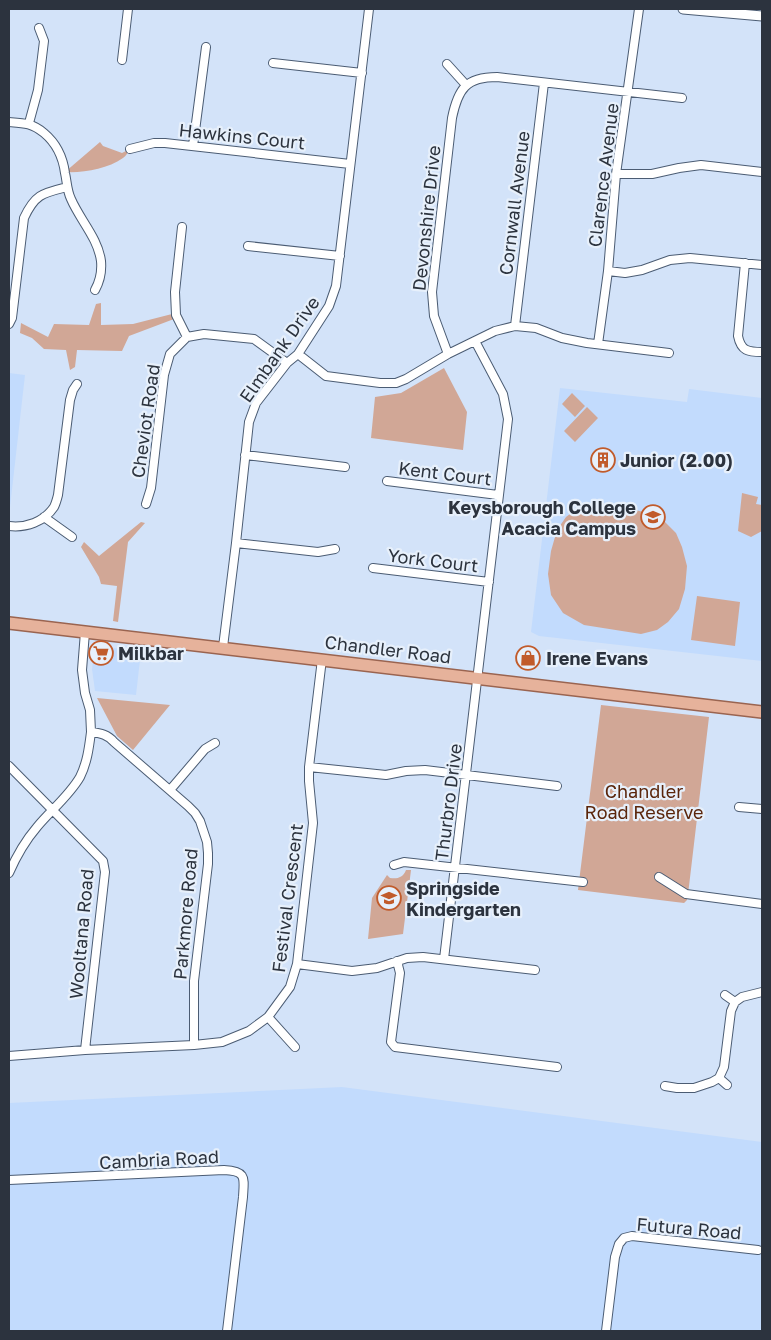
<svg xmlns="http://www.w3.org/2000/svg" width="771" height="1340" viewBox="0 0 771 1340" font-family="'Golos Text',sans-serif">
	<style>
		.built { fill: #c2dbfd }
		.green { fill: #d1a796 }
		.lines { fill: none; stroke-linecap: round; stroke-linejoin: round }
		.minor-casing { stroke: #4b5c73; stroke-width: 10 }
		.tertiary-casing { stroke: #4b5c73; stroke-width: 11 }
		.primary-casing { stroke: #9a6450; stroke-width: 14 }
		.minor { stroke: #fff; stroke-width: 8 }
		.tertiary { stroke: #fff; stroke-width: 9 }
		.primary { stroke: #e6b29b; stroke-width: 11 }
		.labels { text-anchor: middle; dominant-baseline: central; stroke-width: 4.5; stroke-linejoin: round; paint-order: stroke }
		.street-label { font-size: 18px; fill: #2c333e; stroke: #e7f0fb }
		.poi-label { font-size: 18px; font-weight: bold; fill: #2c333e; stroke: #e7f0fb; text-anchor: start }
		.park-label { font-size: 18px; fill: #5a250b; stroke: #e7f0fb }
	</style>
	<rect width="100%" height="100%" fill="#d3e3f9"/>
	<!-- built -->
	<path class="built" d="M9,373L25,375L9,516Z
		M560,388L687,402L689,389L762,398V661L539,636L531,632Z
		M95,646L141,651L136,695L95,691L92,669Z
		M342,1087L762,1142V1331H9V1103Z"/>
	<!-- green -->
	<path class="green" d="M100,142L103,146L122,153L130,149C128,152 126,156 123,158C107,169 84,173 65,172Z
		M101,303V325L133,324L172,314L174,319L129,336L122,351L77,350L75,367L70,370L66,350L44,349L32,338L20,333L21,323L48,337L54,324L89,325L96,304Z
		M444,368L467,412L463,450L371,438L375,397L401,393Z
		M572,393L585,406L575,417L562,404Z
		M587,407L598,418L575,442L564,431Z
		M742,493L758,497L756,504L762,505V531L751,537L738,531Z
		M597,503L621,506L643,512L664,521L676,533L682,547L687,566L685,589L679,609L668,622L657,630L641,634L584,625L563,613L551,595L548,574L551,551L557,530L566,517L579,507Z
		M141,522L145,523L128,542L118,622L113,621L117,586L101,584L99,577L81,547L84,542L99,556Z
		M697,596L740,602L735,646L691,640Z
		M97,698L170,705L133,750L117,736Z
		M601,705L709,717L689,886L687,900L684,903L578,890Z
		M406,870H411L403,934L368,939L372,898L387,875L390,878C397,879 403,878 406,870Z"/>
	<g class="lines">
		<!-- minor casing -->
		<g class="minor-casing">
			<path id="minor" d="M122,60L128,9
				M273,63L362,73
				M447,64L466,85
				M9,122C24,123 32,123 44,133C56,143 63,158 65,173C67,182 67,191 71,199C80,220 98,238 101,261C102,272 100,281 95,290
				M29,123L38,90L44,41L39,28
				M193,146L206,47
				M130,149L154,143H165L350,164
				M616,174H652L679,168L701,165L762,172
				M182,227L175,292L176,315L187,337
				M248,246L340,256
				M745,263L738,336C741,351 748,352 762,352
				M608,271L625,273L642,270L670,260L690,258L762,265
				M9,324L12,318L24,218C35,194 43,193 67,187
				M515,326L544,83
				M598,344L608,271L616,174L639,9
				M298,354L326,376L380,383H396L406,379L448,354L495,331L515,326L536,328L562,338L587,343L669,353
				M448,354L434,316L432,292L452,118C458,89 466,77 497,77L682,98
				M245,455L345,467
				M387,481L498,495
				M146,504L151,488L164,375L170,354L187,337L204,334L254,339L287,363
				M44,517L72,537
				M9,526C26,528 44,522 54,507C56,503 57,499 58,495L70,400L73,390L77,384
				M236,543L318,552L335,549
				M373,568L489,582
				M85,632L82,670L85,693L90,710L91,732C101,733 108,735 114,742L188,806L195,813L200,821L207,842L208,853V864L194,981V1045
				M223,647L236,543L249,422L256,403L287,363L298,354L329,306L336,286L369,9
				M9,766L103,861L105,872L85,1050
				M309,767L386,775L406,771L425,770L557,786
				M170,790L205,749L215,743
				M739,807L762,809
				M394,865L404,862L583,882
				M9,873C16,857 25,841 37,827C51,810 69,796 80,777C87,763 89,748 91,732
				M659,877L686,894L762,904
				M444,959L508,419L503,394L475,341
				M397,961L400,973L391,1042L395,1047L557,1067
				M297,964L352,971L377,968L407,958L423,957L535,970
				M725,995L735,1002
				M268,1017L295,1047
				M9,1056L85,1050L194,1045L222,1042L249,1031L268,1017L290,987L297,964L313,823L309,781V767L322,659
				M719,1078L727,1085
				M665,1086L677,1088H694L712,1082L719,1078L724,1067L731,1011L735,1002L742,997L762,992
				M9,1180L224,1170C247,1171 244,1178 243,1197L227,1331
				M606,1331L615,1257L619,1244L624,1238L632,1236L758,1250"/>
		</g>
		<!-- tertiary casing -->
		<g class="tertiary-casing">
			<path id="tertiary" d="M683,9L762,16"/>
		</g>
		<!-- primary casing -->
		<g class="primary-casing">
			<path id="primary" d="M9,623L762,712"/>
		</g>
		<!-- minor -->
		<use href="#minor" class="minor"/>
		<!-- tertiary -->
		<use href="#tertiary" class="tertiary"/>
		<!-- primary -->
		<use href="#primary" class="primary"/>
	</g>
	<!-- icons -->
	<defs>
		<g id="building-ring" transform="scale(1.25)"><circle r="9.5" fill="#e7f0fb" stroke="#c15b2b" stroke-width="1.5"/><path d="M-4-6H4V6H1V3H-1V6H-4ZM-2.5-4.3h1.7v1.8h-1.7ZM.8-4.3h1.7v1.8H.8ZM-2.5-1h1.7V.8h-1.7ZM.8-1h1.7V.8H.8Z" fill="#c15b2b"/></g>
		<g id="school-ring" transform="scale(1.25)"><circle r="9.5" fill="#e7f0fb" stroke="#c15b2b" stroke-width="1.5"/><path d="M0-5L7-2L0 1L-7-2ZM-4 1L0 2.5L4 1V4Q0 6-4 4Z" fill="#c15b2b"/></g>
		<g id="supermarket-ring" transform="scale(1.25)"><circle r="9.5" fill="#e7f0fb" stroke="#c15b2b" stroke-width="1.5"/><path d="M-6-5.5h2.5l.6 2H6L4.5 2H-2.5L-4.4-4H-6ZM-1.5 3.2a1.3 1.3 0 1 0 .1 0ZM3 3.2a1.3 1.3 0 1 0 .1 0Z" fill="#c15b2b"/></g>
		<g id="shop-ring" transform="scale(1.25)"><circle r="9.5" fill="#e7f0fb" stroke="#c15b2b" stroke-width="1.5"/><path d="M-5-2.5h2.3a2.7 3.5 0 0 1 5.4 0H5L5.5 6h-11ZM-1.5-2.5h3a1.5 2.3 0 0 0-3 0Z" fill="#c15b2b"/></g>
	</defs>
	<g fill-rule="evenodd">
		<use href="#building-ring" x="603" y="460"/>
		<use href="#school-ring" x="653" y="517"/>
		<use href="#supermarket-ring" x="101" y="653"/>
		<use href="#shop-ring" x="528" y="658"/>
		<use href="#school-ring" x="389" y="898"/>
	</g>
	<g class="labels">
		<!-- street labels -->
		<g class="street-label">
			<text transform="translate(242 136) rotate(6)">Hawkins Court</text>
			<text transform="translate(603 175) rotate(-83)">Clarence Avenue</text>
			<text transform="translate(514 203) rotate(-83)">Cornwall Avenue</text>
			<text transform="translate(426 218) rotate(-84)">Devonshire Drive</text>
			<text transform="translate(279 349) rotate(-55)">Elmbank Drive</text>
			<text transform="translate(145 421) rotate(-82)">Cheviot Road</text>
			<text transform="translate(445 473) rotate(7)">Kent Court</text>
			<text transform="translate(433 560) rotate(7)">York Court</text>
			<text transform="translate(388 649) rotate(7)">Chandler Road</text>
			<text transform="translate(448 802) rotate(-83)">Thurbro Drive</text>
			<text transform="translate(287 898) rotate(-83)">Festival Crescent</text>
			<text transform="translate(185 914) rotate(-85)">Parkmore Road</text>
			<text transform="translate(81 934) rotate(-85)">Wooltana Road</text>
			<text transform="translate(159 1159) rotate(-3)">Cambria Road</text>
			<text transform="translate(689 1228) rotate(5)">Futura Road</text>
		</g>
		<!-- poi labels -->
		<g class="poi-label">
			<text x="620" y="460">Junior (2.00)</text>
			<text x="636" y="507" text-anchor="end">Keysborough College<tspan x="636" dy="21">Acacia Campus</tspan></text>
			<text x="118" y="653">Milkbar</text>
			<text x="546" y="658">Irene Evans</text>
			<text x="406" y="888">Springside<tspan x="406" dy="21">Kindergarten</tspan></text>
		</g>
		<!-- park labels -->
		<g class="park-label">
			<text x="644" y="791">Chandler<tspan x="644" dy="21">Road Reserve</tspan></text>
		</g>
	</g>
	<!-- border -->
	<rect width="771" height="1340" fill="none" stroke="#2c333e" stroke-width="20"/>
</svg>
